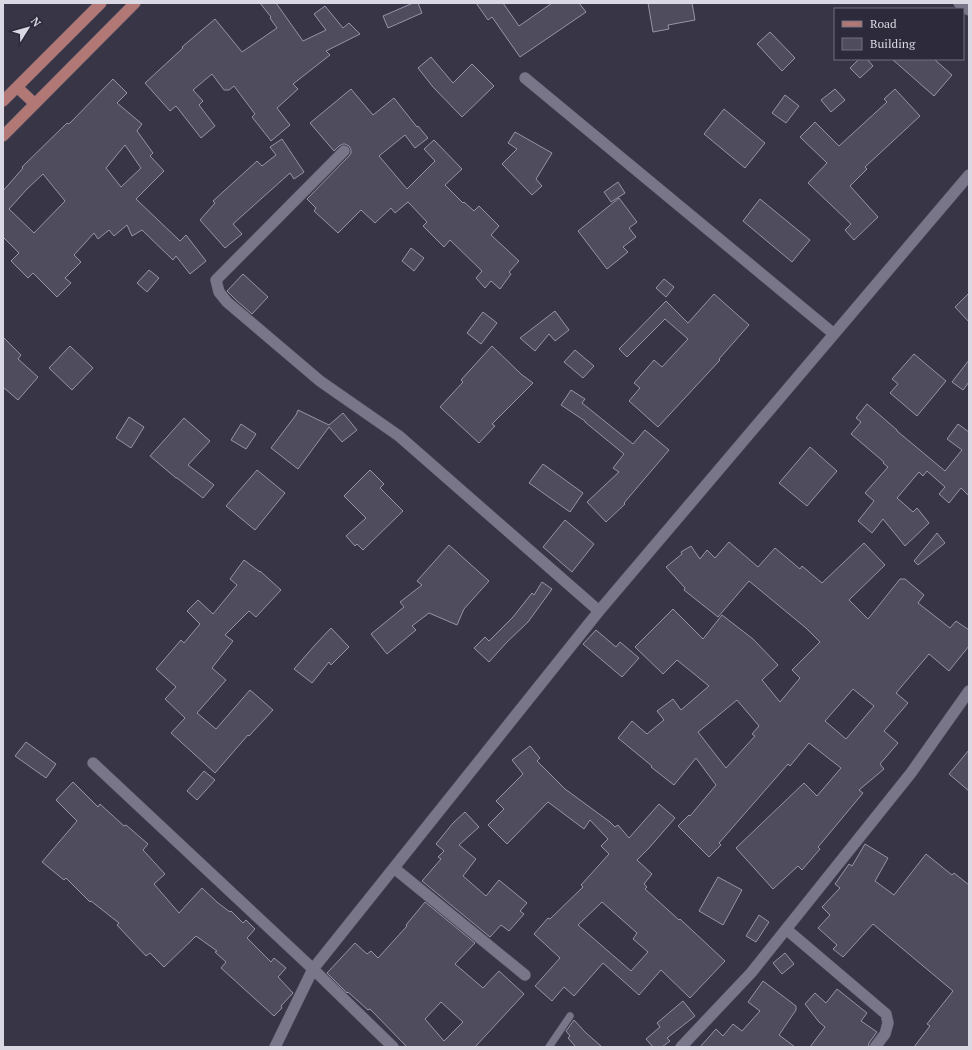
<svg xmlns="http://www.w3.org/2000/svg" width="972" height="1050" viewBox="0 0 972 1050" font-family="'PT Serif',serif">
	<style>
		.building { fill: #4f4c5e; stroke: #9794a8; fill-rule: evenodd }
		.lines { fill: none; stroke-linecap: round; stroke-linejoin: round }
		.service-casing { stroke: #53515f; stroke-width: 8 }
		.minor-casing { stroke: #53515f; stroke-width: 12 }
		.primary-casing { stroke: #53515f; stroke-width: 12 }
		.service { stroke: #79768a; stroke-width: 7 }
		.minor { stroke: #79768a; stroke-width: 11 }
		.primary { stroke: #b27876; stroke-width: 11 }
	</style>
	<rect width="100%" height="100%" fill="#373546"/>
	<!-- building -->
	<path class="building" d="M260,3H276L303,41L326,30L314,14L325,6L343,28L349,23L360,34L326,51L330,55L293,84L298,89L277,108L290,125L271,141L252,117L255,114L234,86L229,90H224L212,74L193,90L203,101L199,105L215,126L201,138L176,106L170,111L145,83L183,48L182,47L215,19L242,52L277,28L270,18L271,17Z
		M413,3H418L422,13L388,28L383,16Z
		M476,3H503L519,26L552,3H579L586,12L520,57L492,17L488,20Z
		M648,3H692L695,20L668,25L669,29L653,32Z
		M770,32L795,58L782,71L757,44Z
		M431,57L453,83L472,64L494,86L462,117L433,87L418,68Z
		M859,59H867L873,66L860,78L850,68Z
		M892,59H934L952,75L934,96Z
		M113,79L127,93L117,103L142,124L137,131L153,153L150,156L164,171L136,199L180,241L186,235L206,261L190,274L176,256L173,260L142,230L132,236L127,225L114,236L109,230L98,239L94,233L74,255L81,262L65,278L71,283L57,297L33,273L28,278L11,261L19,253L3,237V191L23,168L22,167L67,123L69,124ZM125,145L141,168L121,187L106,168ZM43,174L65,201L34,233L9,209L27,189Z
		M351,89L373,115L394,98L417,127L418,126L428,138L415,148L405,135L379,156L407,189L435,161L424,149L434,140L462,169L445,185L463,203L464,202L474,211L479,206L499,226L491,235L519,261L509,272L511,274L500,289L491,281L485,288L476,278L482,271L450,240L444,247L423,226L427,222L408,202L395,213L391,208L375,223L361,210L338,233L314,211L316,208L307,199L349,156L351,153V150L349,146L345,144H343L339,146L334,151L310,123Z
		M835,89L845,100L831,112L821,100Z
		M895,89L920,116L865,167L867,169L850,186L878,217L854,240L845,230L851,224L808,183L827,163L800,137L815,122L839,146L887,102L884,99Z
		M785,95L799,106L786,123L772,113Z
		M724,109L765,143L745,168L704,134Z
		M515,132L552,153L536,179L542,186L532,195L502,164L517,149L508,143Z
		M282,139L304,172L294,179L290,173L233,224L242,234L225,248L200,220L215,203L213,201L257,161L262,166L276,155L270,147Z
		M618,182L625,193L611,202L604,192Z
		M619,198L637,222L629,228L636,237L623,247L628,252L607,269L578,231Z
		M760,199L810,240L792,262L743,221Z
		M411,248L424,258L414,271L402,261Z
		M149,270L159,278L147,292L137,283Z
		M243,274L268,297L252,314L236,300L227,291Z
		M664,279L674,287L666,297L656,288Z
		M969,293V322L955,307Z
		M714,294L749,325L719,359L720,360L658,427L629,401L640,388L634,383L654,360L662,367L688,339L665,319L627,357L619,349L666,301L688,323Z
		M555,311L569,330L555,341L549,334L535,351L520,338Z
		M483,312L497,323L481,344L467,333Z
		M3,337L21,355L18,359L38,377L18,400L3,387Z
		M70,346L93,368L72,390L49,368Z
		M492,346L521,374L533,383L492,424L495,426L479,443L440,407L463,382L461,380Z
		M575,350L594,366L583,378L564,362Z
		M914,354L946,381L917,416L890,393L898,384L892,379Z
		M969,360V382L963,390L952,382Z
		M571,390L585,399L582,403L633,444L645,430L669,450L624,503L625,504L606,522L587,502L619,472L613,468L624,454L585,422V421L561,405Z
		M867,404L897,430V431L945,471L962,450L947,439L958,424L969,432V496L961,488L949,503L939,494L945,487L927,471L923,476L919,472L897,498L913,512L917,508L929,523L905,546L883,519L872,533L858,521L874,501L865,493L888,467L883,463L884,462L851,434L861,422L856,418Z
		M298,410L329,425L343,413L357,430L342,442L329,427L298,469L271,448L296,415Z
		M129,417L144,427L131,448L116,438Z
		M184,418L210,441L188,465L214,485L203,498L177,478H176L150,456Z
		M241,424L256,434L246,449L231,440Z
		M810,447L837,471L807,506L779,483Z
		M543,464L583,493L570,512L529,483Z
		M257,470L285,493L255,530L226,506Z
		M370,470L384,484L380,488L403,511L363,550L357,544L355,546L346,536L366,518L344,496Z
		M565,520L594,544L572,572L543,547Z
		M937,533L945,543L918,565L914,561Z
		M729,542L758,567L775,548L800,569L802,566L822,583L864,543L885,565L849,600L868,619L900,579H905L924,595L918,603L950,628L956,621L969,630V646L949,671L929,654L896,693L908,703L884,731L898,743L880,764L884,769L859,790L863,793L818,847L820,849L802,870L798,866L773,889L736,848L804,783L817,796L841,768L809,743L790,766L788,764L719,843L721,845L709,857L678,826L689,815L690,816L716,785L696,758L674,785L651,767L652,766L618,738L632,721L647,734L664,720L657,711L673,699L681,710L709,686L677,660L663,674L635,647L673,609L703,639L722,615L753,639L778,665L762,680L780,702L800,678L792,670L820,642L806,628L749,581L718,617L684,590L685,588L666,567L682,554L681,552L691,546L700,559L707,550L715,558ZM853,689L874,706L846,739L825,721ZM737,700L759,726L752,734L755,736L726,768L698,732Z
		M449,545L489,581L464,609L457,625L429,613L412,626L416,630L387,654L371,634L404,607L400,602L422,585L417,581Z
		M244,560L260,572V571L281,590L256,617L249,611L225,635L233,641L212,668L226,680L197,713L216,729L250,690L273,710L249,736L248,735L215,773L171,733L185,718L165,699L176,687L156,669L181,640L184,643L200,624L187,611L198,600L213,614L237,585L230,579Z
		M542,582L552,589L528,622L507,642L489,662L474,648L485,637L489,641L513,617L532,593L534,595Z
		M331,628L349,647L331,665L329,662L312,683L294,669L315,645Z
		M596,630L616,647L620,642L639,658L622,677L583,644Z
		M26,742L56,764L46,778L15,756Z
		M530,746L540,758L537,761L565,789L610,822L615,827L618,825L629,838L659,804L675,818L649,848L637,860L652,874L644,884L647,887L645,889L679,920L680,919L725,961L690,998L661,970L639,995L603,963L574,996L564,987L552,1001L535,986L560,958L534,934L548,918L550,919L583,887L581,885L609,854L601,846L608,839L590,820L584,829L548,802L507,844L488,825L504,809L496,801L523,774L512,760ZM602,902L637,933L633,939L648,952L631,971L578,925Z
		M969,750V791L949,774Z
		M204,771L215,780L197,800L187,791Z
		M73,782L98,807L100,804L124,826L126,825L148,844L143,850L165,874L154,884L179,913L202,888L218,903L230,912L231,911L243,923L246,920L255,929L247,938L271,962L274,958L286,968L278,977L293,993L281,1006L282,1008L274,1016L221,968L226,962L215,952L217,951L196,936L164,967L150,953L146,956L117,925L119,923L91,901L90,902L66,878L64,880L42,862L77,821L56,800Z
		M465,812L479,827L459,845L476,859L463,876L486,896L499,880L527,903L520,911L524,914L509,931L501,925L490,937L422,881L441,859L438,857L444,851L436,844L453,823Z
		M865,844L888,858L875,881L894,895L926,854L952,875L954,873L969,885V1047H914L930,1026L927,1024L953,991L873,924L843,957L833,949L837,945L818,928L830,915L822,907L840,888L835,884L849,864L852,866Z
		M718,877L742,890L723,925L699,911Z
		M425,902L475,943L455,964L483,988L499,971L524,994L475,1047H407L370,1009L368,1010L348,992L347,993L327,973L355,943L367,954L371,951L378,958L407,926L406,925ZM441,1002L463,1022L444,1041L425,1019Z
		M759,915L769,922L756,942L746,936Z
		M785,953L794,964L782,974L773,963Z
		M763,981L796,1006V1010L779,1035L795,1047H700L716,1029L723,1036L733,1024L742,1031L760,1011L748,1002Z
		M837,989L867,1013L861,1021L877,1032L869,1043L868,1047H810L825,1027L819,1022L805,1004L815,993L826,1003Z
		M683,1001L695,1016L667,1038L670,1041L662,1047H653L646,1039L660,1027L657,1023Z
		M574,1020L585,1032L602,1047H576L568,1038L570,1036L566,1031Z"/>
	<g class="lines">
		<!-- service casing -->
		<g class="service-casing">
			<path id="service" d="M549,1047L570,1016"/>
		</g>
		<!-- minor casing -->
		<g class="minor-casing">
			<path id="minor" d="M959,3L969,10
				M525,78L834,334
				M344,151L216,280L219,292L227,302L320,381L399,436L599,611
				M93,763L313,969L393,1047
				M394,868L525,975
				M786,929L886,1014L888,1023L885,1034L875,1047
				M275,1047L313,969L599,611L969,175
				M681,1047L751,973L911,773L969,691"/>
		</g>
		<!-- primary casing -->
		<g class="primary-casing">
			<path id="primary" d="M17,87L35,104
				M3,101L101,3
				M3,136L135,3"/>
		</g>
		<!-- service -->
		<use href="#service" class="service"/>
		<!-- minor -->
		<use href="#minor" class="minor"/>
		<!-- primary -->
		<use href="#primary" class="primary"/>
	</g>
	<!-- border -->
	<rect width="972" height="1050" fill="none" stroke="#dad8e3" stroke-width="8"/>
	<!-- legend -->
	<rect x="834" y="8" width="130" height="52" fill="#2d2a3b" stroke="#72707e"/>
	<rect x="842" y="21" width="20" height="6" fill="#b27876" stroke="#72707e"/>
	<text x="870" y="28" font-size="12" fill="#dad8e3">Road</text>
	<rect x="842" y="38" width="20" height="12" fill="#4f4c5e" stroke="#72707e"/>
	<text x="870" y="48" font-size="12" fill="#dad8e3">Building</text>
	<!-- north arrow -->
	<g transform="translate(28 28) rotate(53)" stroke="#2d2a3b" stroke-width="3" paint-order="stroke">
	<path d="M0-3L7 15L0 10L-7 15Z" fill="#dad8e3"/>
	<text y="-6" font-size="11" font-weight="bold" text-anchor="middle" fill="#dad8e3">N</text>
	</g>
</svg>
